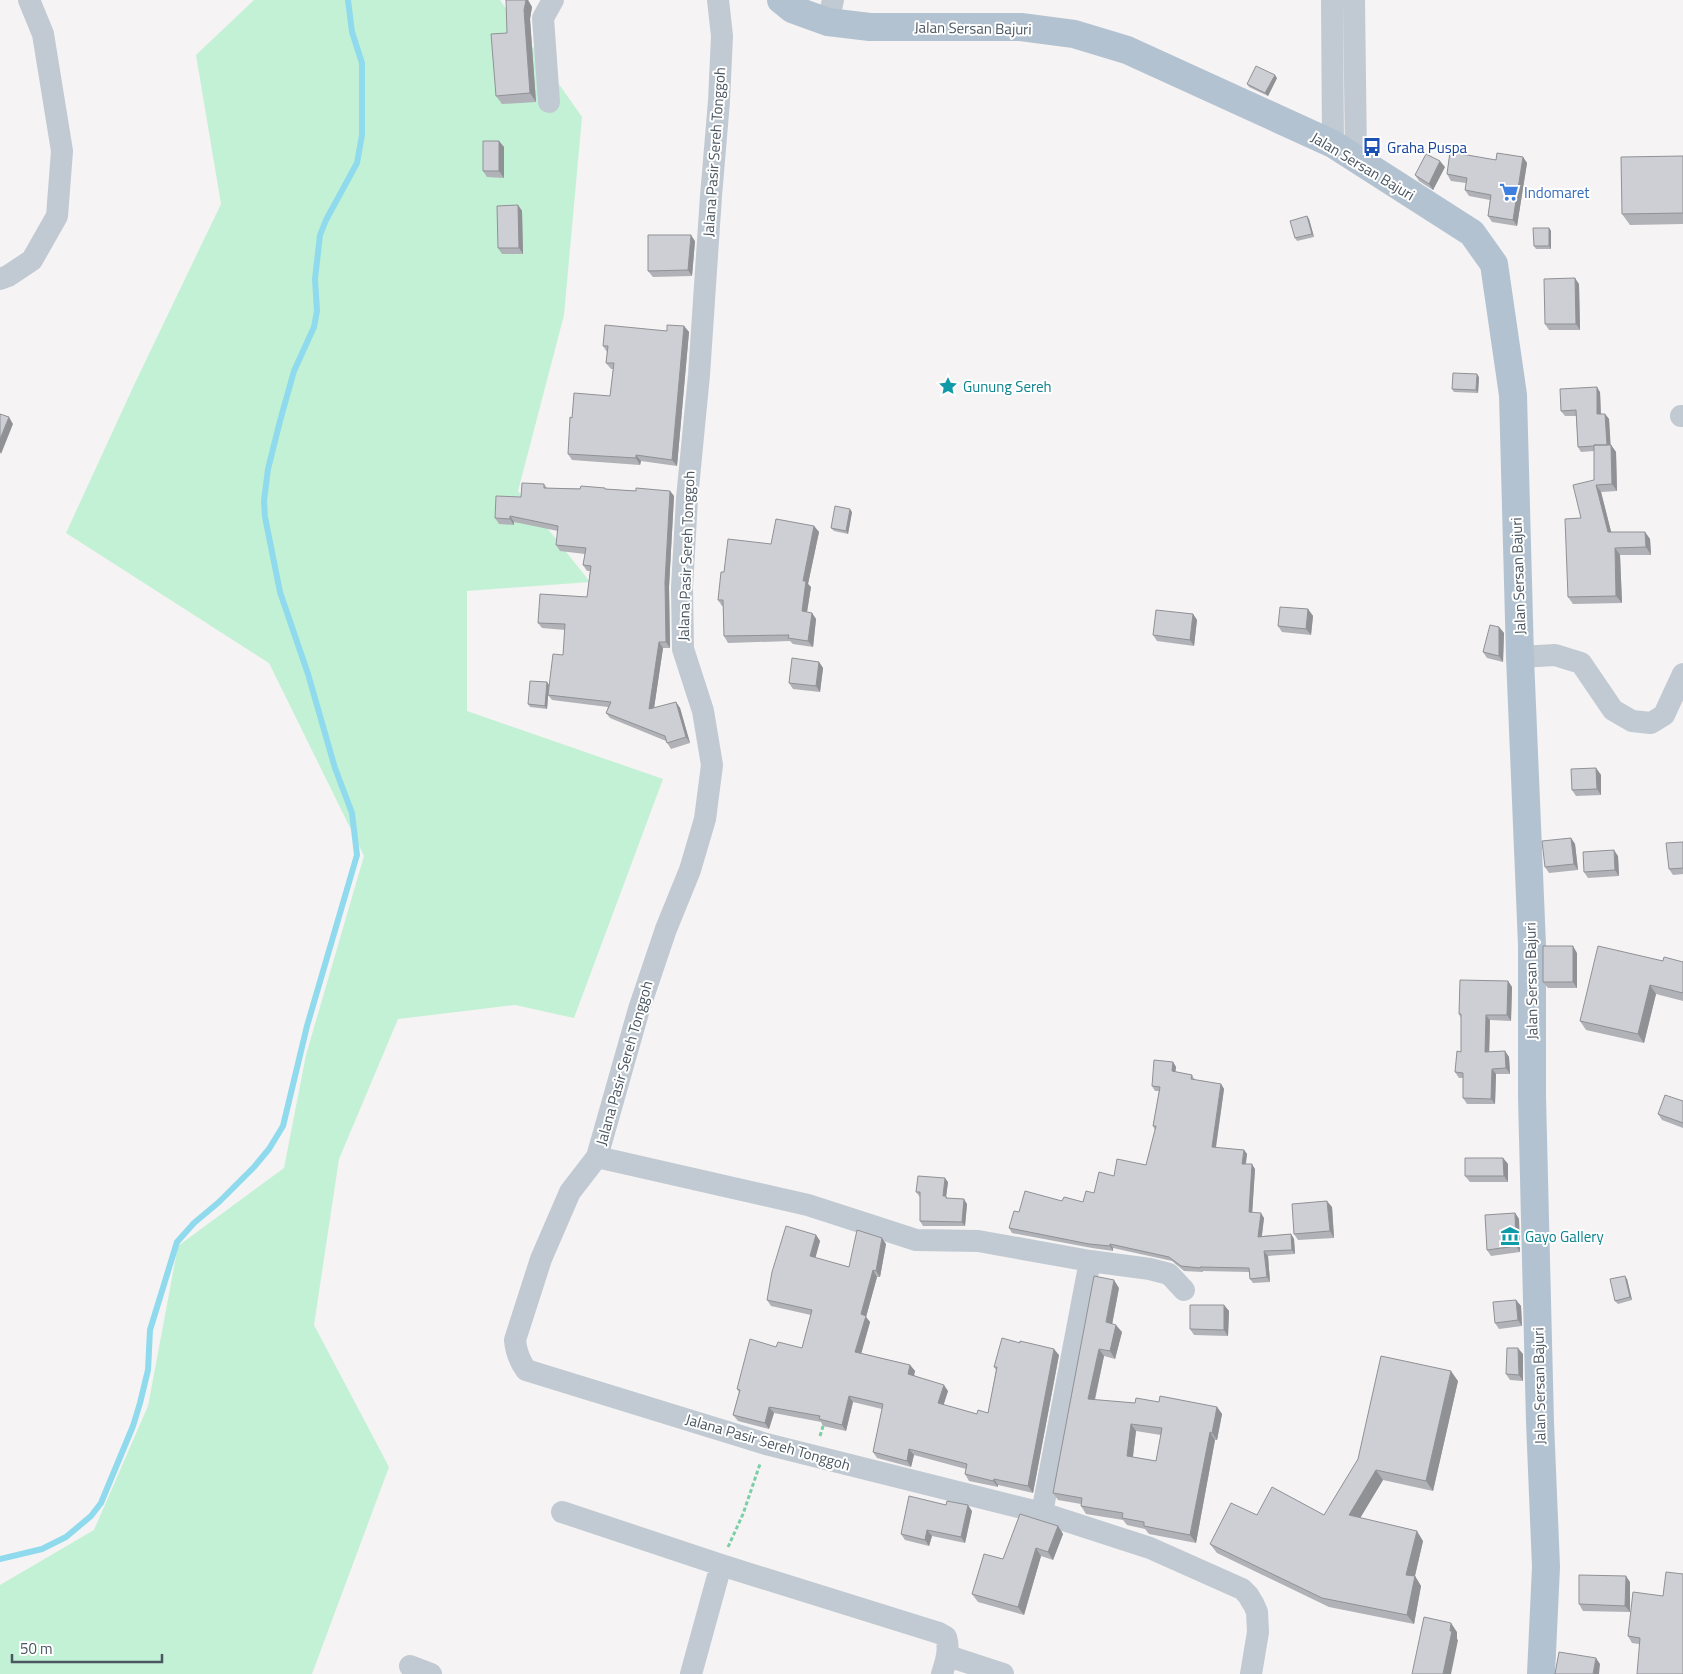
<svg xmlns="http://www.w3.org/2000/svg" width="1683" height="1674" viewBox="0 0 1683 1674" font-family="'Titillium Web',sans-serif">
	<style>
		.green { fill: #c3f1d5 }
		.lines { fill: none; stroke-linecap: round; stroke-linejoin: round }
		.stream { stroke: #90daee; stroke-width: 6 }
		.path { stroke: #7ad0a6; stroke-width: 3; stroke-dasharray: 4 2.5; stroke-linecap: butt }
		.minor { stroke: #c1cad2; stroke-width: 22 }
		.major { stroke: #b3c2d1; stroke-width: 28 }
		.wall { fill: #b0b2b7; fill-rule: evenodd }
		.shaded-wall { fill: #909195 }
		.building { fill: #cdcfd5; stroke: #909195; fill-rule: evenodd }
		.labels { text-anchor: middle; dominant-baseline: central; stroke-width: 4; stroke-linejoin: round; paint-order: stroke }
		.street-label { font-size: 15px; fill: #4a5661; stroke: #fff }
		.transit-label { font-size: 15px; fill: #164399; stroke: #fff; text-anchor: start }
		.shop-label { font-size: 15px; fill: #366cbe; stroke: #fff; text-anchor: start }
		.culture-label { font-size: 15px; fill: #0d838f; stroke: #fff; text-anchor: start }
	</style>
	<rect width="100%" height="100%" fill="#f5f3f3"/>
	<!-- green -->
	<path class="green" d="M254,0H500L582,117L564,315L518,491L590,582L467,591V711L663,779L574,1018L515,1005L398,1019L339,1159L314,1325L389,1467L312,1674H0V1585L94,1530L148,1406L178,1246L284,1168L306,1055L364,856L269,663L66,533L135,383L221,204L196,55Z"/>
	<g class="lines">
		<!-- stream -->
		<path class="stream" d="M0,1559L42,1549L66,1537L91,1516L101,1503L133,1426L140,1403L148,1370L150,1330L177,1242L194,1223L219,1202L254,1167L269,1149L283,1126L307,1026L357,855L352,813L335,768L308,674L280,592L265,517L264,501L268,469L280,421L294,371L314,327L317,311L315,279L320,235L326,220L357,163L362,135V63L352,32L348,0"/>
		<!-- path -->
		<path class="path" d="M820,1436L824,1423
			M728,1547L743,1514L760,1464"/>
		<!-- minor -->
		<path class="minor" d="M718,0L722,36L719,101L711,196L699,375L687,498L682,588L683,649L703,711L712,765L705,819L690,870L666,929L639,1009L597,1157L570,1192L541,1259L515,1340C516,1352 519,1360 526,1370L766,1444L1042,1513L1150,1548L1242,1589L1248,1595L1254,1605L1257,1612L1258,1632L1251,1674
			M1332,0L1333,144
			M1354,0L1356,158
			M828,22L833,0
			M549,102L543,18L553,0
			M0,279L8,276L32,260L57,216L62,151L43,34L29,0
			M1681,416H1683
			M1520,657L1555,655L1581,663L1613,710L1632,721L1651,723L1664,715L1683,674
			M597,1157L808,1205L916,1240L978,1241L1090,1261
			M562,1512L721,1565L939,1633L946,1637C950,1650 946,1661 942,1674
			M1042,1513L1090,1261L1150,1269L1169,1274L1184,1290
			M948,1656L1003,1674
			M410,1666L431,1674
			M691,1674L721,1565"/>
		<!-- major -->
		<path class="major" d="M781,0L792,9L828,22L870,27H1021L1074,34L1127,50L1333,144L1472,233L1494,264L1513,395L1520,657L1532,945V1097L1540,1422L1546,1567L1541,1674"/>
	</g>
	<!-- wall -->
	<path class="wall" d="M526,0H528L532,7L530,19L536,102L502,104L496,96L507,33Z
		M1277,78L1268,96L1249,87L1247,84Z
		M499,141L504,147V178L487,177L483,171Z
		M1683,156V224L1630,225L1622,214Z
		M1523,157L1527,163L1517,226L1492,222L1488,216L1490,200L1469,196L1465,190L1466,183L1451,181L1447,174L1496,160Z
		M1445,167L1433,190L1419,181L1415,175Z
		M518,205L522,211L523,254H502L498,248Z
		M1307,216L1309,219L1314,237L1297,241L1295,238Z
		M1549,228L1551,231V249H1536L1534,246Z
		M695,241L692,276L653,277L648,271Z
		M1579,284L1580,330H1549L1545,324Z
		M684,326L689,332L677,466L641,461L640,465L572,460L568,454L572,418L610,396L613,369H611L606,363L607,352L603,346L667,331Z
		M1479,377L1478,393L1454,392L1452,389Z
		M1600,392L1601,414H1605L1609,419L1610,445H1611L1616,452L1617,491L1601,492L1611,532H1645L1650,539L1651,555H1620L1622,603L1573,604L1568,597L1581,518L1594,480V451L1581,452L1578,447L1576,416H1565L1561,411Z
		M544,484L547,488L606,489L636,491H670L674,496L669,587L670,648H663L654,708L676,702L680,708L690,743L671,749L666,741L610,718L606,713L608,707L552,700L548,695L563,655L565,630L542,628L538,623L587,597L590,571H587L583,565L585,554L560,551L556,545L558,531L514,522V525L499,524L495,518L521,497Z
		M852,512L848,534L834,531L831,528Z
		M814,526L819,532L808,584L811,587L807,612L812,613L816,619L813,647L793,644L790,641L728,643L724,636L723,606H722L718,600L724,572L771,544Z
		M1308,609L1313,616L1311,635L1282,632L1278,626Z
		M1193,614L1197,620L1194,646L1157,641L1153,635Z
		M1499,627L1504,633L1503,662L1487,658L1483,652Z
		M819,662L823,668L820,692L793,689L789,683Z
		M547,682L549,685L547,709L530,707L528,704Z
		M1596,768L1601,775V795L1576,796L1572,790Z
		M1571,838L1575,844L1578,870L1549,873L1545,867Z
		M1683,842V874L1673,875L1669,869Z
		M1618,856L1619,876L1588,878L1584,872Z
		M1577,953V988H1548L1543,982Z
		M1663,961L1683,962V1001L1656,994L1644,1043L1586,1030L1580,1021Z
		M1508,981L1512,987L1511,1021L1490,1020L1489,1052L1505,1051L1509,1057L1510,1074H1496L1495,1104H1467L1463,1098V1078H1459L1455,1072L1461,1052V1018L1459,1014Z
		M1173,1062L1176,1067L1175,1072L1192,1075L1195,1080L1221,1084L1224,1089L1216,1148L1244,1150L1247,1154L1246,1164L1255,1169L1252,1212L1264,1218L1262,1236L1291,1234L1294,1239L1295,1254L1268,1256L1270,1282L1253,1283L1250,1279V1272L1203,1271V1272L1184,1271L1172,1261L1113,1248V1251L1092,1248L1012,1233L1009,1228L1019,1212L1062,1201L1083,1202L1114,1176L1146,1165L1155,1130L1153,1126L1159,1091H1155L1152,1086Z
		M1683,1101V1128L1662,1120L1658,1114Z
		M1503,1158L1508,1164V1182H1470L1465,1176Z
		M948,1182L946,1197L947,1198L967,1204L965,1226H923L920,1221V1197L916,1192Z
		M1332,1207L1334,1238L1298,1240L1294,1234Z
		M1515,1213L1519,1219L1520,1252L1491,1256L1487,1250Z
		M816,1235L820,1241L815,1258L849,1267L886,1244L880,1277H877L866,1317L870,1322L861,1353L910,1365L915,1371L914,1375L948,1391L943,1405L977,1414L988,1413L996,1370L994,1367L1059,1355L1033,1493L998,1485V1487L969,1481L965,1474L966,1469L914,1455L911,1467L877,1458L873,1452L882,1409L853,1402L846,1431L823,1426L821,1422L774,1413L769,1429L738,1421L733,1415L739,1392L737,1389L776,1347L802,1348L811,1315L771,1306L767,1300Z
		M1627,1279L1632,1300L1618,1304L1615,1301Z
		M1119,1288L1112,1324L1122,1332L1115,1359L1104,1356L1095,1400L1135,1403L1159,1402L1217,1407L1222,1414L1217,1440H1215L1196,1543L1149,1534L1145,1529L1127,1525L1123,1520L1086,1514L1081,1506V1504L1058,1500L1053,1493ZM1136,1431L1161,1435L1156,1461L1133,1457Z
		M1516,1300L1521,1306L1522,1326L1499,1329L1495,1323Z
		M1224,1305L1229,1311L1228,1336L1194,1335L1190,1329Z
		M1523,1354V1381L1510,1380L1506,1374Z
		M1458,1381L1433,1491L1383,1480L1360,1518L1423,1541L1415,1576L1421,1586L1414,1624L1329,1607L1217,1553L1210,1544L1257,1515H1324Z
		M946,1505L972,1511L965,1543L932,1536L929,1546L905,1540L901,1534Z
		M1058,1526L1063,1534L1053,1560L1041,1556L1024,1615L978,1602L972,1594L1003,1559Z
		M1630,1582V1612L1583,1611L1579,1604Z
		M1663,1596L1639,1644L1632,1643L1628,1636Z"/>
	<!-- shaded-wall -->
	<path class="shaded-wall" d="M526,0H528L532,7L530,19L536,102L530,93L524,10Z
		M1275,75L1277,78L1268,96L1265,93Z
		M499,141L504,147V178L499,171Z
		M1523,157L1527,163L1517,226L1513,220Z
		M1440,161L1445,167L1433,190L1429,184Z
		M518,205L522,211L523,254L519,248Z
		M1307,216L1309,219L1314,237L1312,234Z
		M1549,228L1551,231V249L1549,246Z
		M691,235L695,241L692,276L688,270Z
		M1575,278L1579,284L1580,330L1576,324Z
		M684,326L689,332L677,466L672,460Z
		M1477,374L1479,377L1478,393L1476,390Z
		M1597,387L1600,392L1601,419L1597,414Z
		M1605,414L1609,419L1611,450L1607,445Z
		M9,417L13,424L1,454L0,452V439Z
		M1611,445L1616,452L1617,491L1612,484Z
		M636,455L641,461L640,465L636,458Z
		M1596,485L1601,492L1613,539L1608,532Z
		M670,491L674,496L669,587L670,648L666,642L665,582Z
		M850,509L852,512L848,534L846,531Z
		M510,516L514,522V525L510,519Z
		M814,526L819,532L808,584L811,587L806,618L802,611L803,581Z
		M1645,532L1650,539L1651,555L1646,547Z
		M1615,548L1620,555L1622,603L1616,596Z
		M1308,609L1313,616L1311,635L1306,629Z
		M812,613L816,619L813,647L808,641Z
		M1193,614L1197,620L1194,646L1190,640Z
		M1499,627L1504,633L1503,662L1499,656Z
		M659,642L663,648L653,715L649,709Z
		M819,662L823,668L820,692L816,686Z
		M547,682L549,685L547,709L545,706Z
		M676,702L680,708L690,743L686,737Z
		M1596,768L1601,775V795L1597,789Z
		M1571,838L1575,844L1578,870L1574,864Z
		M1614,850L1618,856L1619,876L1615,870Z
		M1573,946L1577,953V988L1573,982Z
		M1508,981L1512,987L1511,1021L1507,1015Z
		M1650,985L1656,994L1644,1043L1638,1034Z
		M1486,1015L1490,1020L1489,1058L1485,1052Z
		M1505,1051L1509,1057L1510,1074L1506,1068Z
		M1173,1062L1176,1067L1175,1075L1172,1071Z
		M1492,1069L1496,1074L1495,1104L1491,1099Z
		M1221,1084L1224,1089L1215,1152L1212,1147Z
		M1244,1150L1247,1154L1245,1168L1242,1164Z
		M1503,1158L1508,1164V1182L1504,1176Z
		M1252,1164L1255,1169L1252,1216L1249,1212Z
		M945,1178L948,1182L946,1197L949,1200L943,1196Z
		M964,1199L967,1204L965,1226L962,1222Z
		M1327,1201L1332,1207L1334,1238L1330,1231Z
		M1261,1213L1264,1218L1261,1241L1258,1237Z
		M1515,1213L1519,1219L1520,1252L1516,1246Z
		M1291,1234L1294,1239L1295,1254L1292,1250Z
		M816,1235L820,1241L814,1263L810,1256Z
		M882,1238L886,1244L880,1277L876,1271Z
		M1110,1244L1113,1248V1251L1110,1246Z
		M1264,1251L1268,1256L1270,1282L1267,1277Z
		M873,1270L877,1277L866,1317L870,1322L860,1358L855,1352L861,1314Z
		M1625,1276L1627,1279L1632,1300L1630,1297Z
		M1114,1280L1119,1288L1111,1330L1106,1322Z
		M1516,1300L1521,1306L1522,1326L1518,1320Z
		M1224,1305L1229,1311L1228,1336L1224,1330Z
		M1116,1325L1122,1332L1115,1359L1110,1351Z
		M1518,1348L1523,1354V1381L1519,1375Z
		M1054,1349L1059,1355L1033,1493L1028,1486Z
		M1099,1349L1104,1356L1093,1407L1088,1399Z
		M910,1365L915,1371L913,1380L908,1374Z
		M1451,1371L1458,1381L1433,1491L1426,1481Z
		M944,1385L948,1391L942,1410L938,1403Z
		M849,1396L853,1402L846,1431L842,1425Z
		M769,1407L774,1413L769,1429L765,1423Z
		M1217,1407L1222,1414L1217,1440L1212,1433Z
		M1131,1424L1136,1431L1132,1463L1127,1456Z
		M1210,1432L1215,1440L1196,1543L1190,1535Z
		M909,1449L914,1455L911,1467L907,1461Z
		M1376,1470L1383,1480L1356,1525L1349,1515Z
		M994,1479L998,1485V1487L993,1481Z
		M968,1505L972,1511L965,1543L961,1537Z
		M1058,1526L1063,1534L1053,1560L1048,1552Z
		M927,1530L932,1536L929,1546L925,1540Z
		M1417,1531L1423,1541L1413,1584L1406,1575Z
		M1036,1548L1041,1556L1024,1615L1018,1607Z
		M1415,1576L1421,1586L1414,1624L1407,1615Z
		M1626,1576L1630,1582V1612L1625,1606Z
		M1451,1623L1457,1632V1639L1458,1640L1451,1674H1443L1450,1631Z
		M1596,1658L1600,1664L1599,1674H1593Z"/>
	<!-- building -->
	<path class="building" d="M506,0H526L524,10L530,93L496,96L491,34L507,33Z
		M1256,66L1275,75L1265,93L1247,84Z
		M483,141H499V171H483Z
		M1450,152L1496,160L1497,153L1523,157L1513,220L1488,216L1491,195L1465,190L1467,178L1447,174Z
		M1426,154L1440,161L1429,184L1415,175Z
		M1683,156V213L1622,214L1621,157Z
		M518,205L519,248H498L497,206Z
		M1307,216L1312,234L1295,238L1290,221Z
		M1533,228H1549V246H1534Z
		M648,235H691L688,270L648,271Z
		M1575,278L1576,324H1545L1544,279Z
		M605,325L667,331V325L684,326L672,460L636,455V458L568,454L570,417L572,418L574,393L610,396L614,363H606L608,346H603Z
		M1453,373L1477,374L1476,390L1452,389Z
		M1597,387V414H1605L1607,445H1594V446L1578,447L1576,410L1561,411L1560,389Z
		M0,414L9,417L0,439Z
		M1594,445H1611L1612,484L1596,485L1608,532H1645L1646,547L1615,548L1616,596L1568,597L1565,519L1581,518L1573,485L1594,480Z
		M522,483L544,484V488L580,489L581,486L605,488V489L636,491V488L670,491L665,582L666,642H659L649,709L676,702L686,737L667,743L665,736L606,713L611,702L548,695L553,654L563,655L565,624L538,623L540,594L587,597L591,566L583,565L586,548L556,545L558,526L510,516V519L495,518L496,496L521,497Z
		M835,506L850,509L846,531L831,528Z
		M776,519L814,526L803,581H806L802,611L812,613L808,641L788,638L789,635L724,636L723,600H718L721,572H724L728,539L771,544Z
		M1280,607L1308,609L1306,629L1278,626Z
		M1156,610L1193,614L1190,640L1153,635Z
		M1490,625L1499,627V656L1483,652Z
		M792,658L819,662L816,686L789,683Z
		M530,681L547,682L545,706L528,704Z
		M1596,768L1597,789L1572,790L1571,769Z
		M1571,838L1574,864L1545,867L1542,841Z
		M1683,842V868L1669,869L1666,843Z
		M1614,850L1615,870L1584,872L1583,852Z
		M1543,946H1573V982H1543Z
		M1598,946L1663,961L1664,957L1683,962V993L1650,985L1638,1034L1580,1021Z
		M1460,980L1508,981L1507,1015H1486L1485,1052L1505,1051L1506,1068L1492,1069L1491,1099L1463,1098V1073L1455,1072L1457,1051L1461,1052V1014H1459Z
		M1154,1060L1173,1062L1172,1071L1192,1075L1191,1079L1221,1084L1212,1147L1244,1150L1242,1164H1252L1249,1212L1261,1213L1258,1237L1291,1234L1292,1250L1264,1251L1267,1277L1250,1279L1249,1268L1200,1267V1268L1181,1266L1169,1257L1110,1244V1246L1089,1244L1009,1228L1014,1211L1019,1212L1025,1191L1062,1201L1064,1197L1083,1202L1086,1191L1094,1193L1099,1172L1114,1176L1117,1159L1146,1165L1156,1126H1153L1160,1087L1152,1086Z
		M1665,1095L1683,1101V1123L1658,1114Z
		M1465,1158H1503L1504,1176H1465Z
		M918,1176L945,1178L943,1196H946V1198L964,1199L962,1222L920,1221V1192H916Z
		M1327,1201L1330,1231L1294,1234L1292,1204Z
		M1515,1213L1516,1246L1487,1250L1485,1215Z
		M786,1226L816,1235L810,1256L849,1267L857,1230L882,1238L876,1271L873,1270L861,1314L866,1316L855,1352L910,1365L908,1374L944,1385L938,1403L977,1414L978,1410L988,1413L997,1367H994L1002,1338L1020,1343V1341L1054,1349L1028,1486L994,1479L993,1481L965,1474L967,1464L909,1449L907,1461L873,1452L883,1404L849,1396L842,1425L819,1419L820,1416L769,1407L765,1423L733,1415L740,1390L737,1389L750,1339L776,1347L778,1342L802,1348L812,1310L767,1300L772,1272Z
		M1094,1276L1114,1280L1106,1322L1116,1325L1110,1351L1099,1349L1088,1399L1135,1403L1136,1398L1159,1402L1160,1396L1217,1407L1212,1433L1210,1432L1190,1535L1144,1526V1522L1122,1518L1123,1513L1081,1506L1082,1498L1053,1493ZM1131,1424L1162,1428L1156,1461L1127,1456Z
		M1625,1276L1630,1297L1615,1301L1610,1279Z
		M1516,1300L1518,1320L1495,1323L1493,1302Z
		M1190,1305H1224V1330L1190,1329Z
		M1507,1348H1518L1519,1375L1506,1374Z
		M1381,1356L1451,1371L1426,1481L1376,1470L1349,1515L1417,1531L1406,1575L1415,1576L1407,1615L1322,1598L1210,1544L1231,1503L1257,1515L1272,1487L1324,1515L1358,1459Z
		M909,1496L946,1505L947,1501L968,1505L961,1537L927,1530L925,1540L901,1534Z
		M1020,1514L1058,1526L1048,1552L1036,1548L1018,1607L972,1594L984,1554L1003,1559Z
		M1666,1572L1683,1574V1674H1637L1640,1638L1628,1636L1633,1592L1663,1596Z
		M1579,1575L1626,1576L1625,1606L1579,1604Z
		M1424,1617L1451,1623L1450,1631H1452L1443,1674H1412Z
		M1559,1652L1596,1658L1593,1674H1555Z"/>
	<!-- icons -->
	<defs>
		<g id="bus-bare" transform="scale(1.5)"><path d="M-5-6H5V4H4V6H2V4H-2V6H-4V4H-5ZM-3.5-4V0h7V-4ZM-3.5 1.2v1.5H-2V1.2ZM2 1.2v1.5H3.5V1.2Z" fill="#1a4fb4" stroke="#fff" stroke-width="2.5" paint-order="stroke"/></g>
		<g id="supermarket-bare" transform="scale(1.5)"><path d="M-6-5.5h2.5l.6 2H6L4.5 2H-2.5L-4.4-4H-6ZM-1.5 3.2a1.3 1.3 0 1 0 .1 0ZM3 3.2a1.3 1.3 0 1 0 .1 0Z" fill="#3f7fe0" stroke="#fff" stroke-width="2.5" paint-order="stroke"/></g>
		<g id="sight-bare" transform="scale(1.5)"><path d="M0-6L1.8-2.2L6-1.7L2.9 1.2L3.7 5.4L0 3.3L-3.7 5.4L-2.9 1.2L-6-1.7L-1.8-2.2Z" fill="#0f9aa8" stroke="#fff" stroke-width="2.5" paint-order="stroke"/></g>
		<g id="museum-bare" transform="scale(1.5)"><path d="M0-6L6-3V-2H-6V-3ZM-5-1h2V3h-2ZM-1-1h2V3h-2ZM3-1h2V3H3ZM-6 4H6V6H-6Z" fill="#0f9aa8" stroke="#fff" stroke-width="2.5" paint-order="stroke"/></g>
	</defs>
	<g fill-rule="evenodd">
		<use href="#bus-bare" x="1372" y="147"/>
		<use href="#supermarket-bare" x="1509" y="192"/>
		<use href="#sight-bare" x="948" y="386"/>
		<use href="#museum-bare" x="1510" y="1236"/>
	</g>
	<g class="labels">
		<!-- street labels -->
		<g class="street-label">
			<text transform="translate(973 28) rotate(1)">Jalan Sersan Bajuri</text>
			<text transform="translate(714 152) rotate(-86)">Jalana Pasir Sereh Tonggoh</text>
			<text transform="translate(1363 166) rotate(31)">Jalan Sersan Bajuri</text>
			<text transform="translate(686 556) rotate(-88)">Jalana Pasir Sereh Tonggoh</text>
			<text transform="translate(1518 576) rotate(-92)">Jalan Sersan Bajuri</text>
			<text transform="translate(1531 981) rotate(-91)">Jalan Sersan Bajuri</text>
			<text transform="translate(624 1063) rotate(-74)">Jalana Pasir Sereh Tonggoh</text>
			<text transform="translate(1539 1386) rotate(-91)">Jalan Sersan Bajuri</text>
			<text transform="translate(768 1442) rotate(16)">Jalana Pasir Sereh Tonggoh</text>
		</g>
		<!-- transit labels -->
		<g class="transit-label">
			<text x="1387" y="147">Graha Puspa</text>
		</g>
		<!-- shop labels -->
		<g class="shop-label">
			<text x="1524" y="192">Indomaret</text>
		</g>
		<!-- culture labels -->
		<g class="culture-label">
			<text x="963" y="386">Gunung Sereh</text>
			<text x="1525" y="1236">Gayo Gallery</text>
		</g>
	</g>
	<!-- scale -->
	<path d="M12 1654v8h150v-8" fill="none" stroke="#4a5661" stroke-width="2.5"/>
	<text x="20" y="1654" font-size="15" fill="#4a5661" stroke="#ffffff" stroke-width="4" paint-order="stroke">50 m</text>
</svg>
